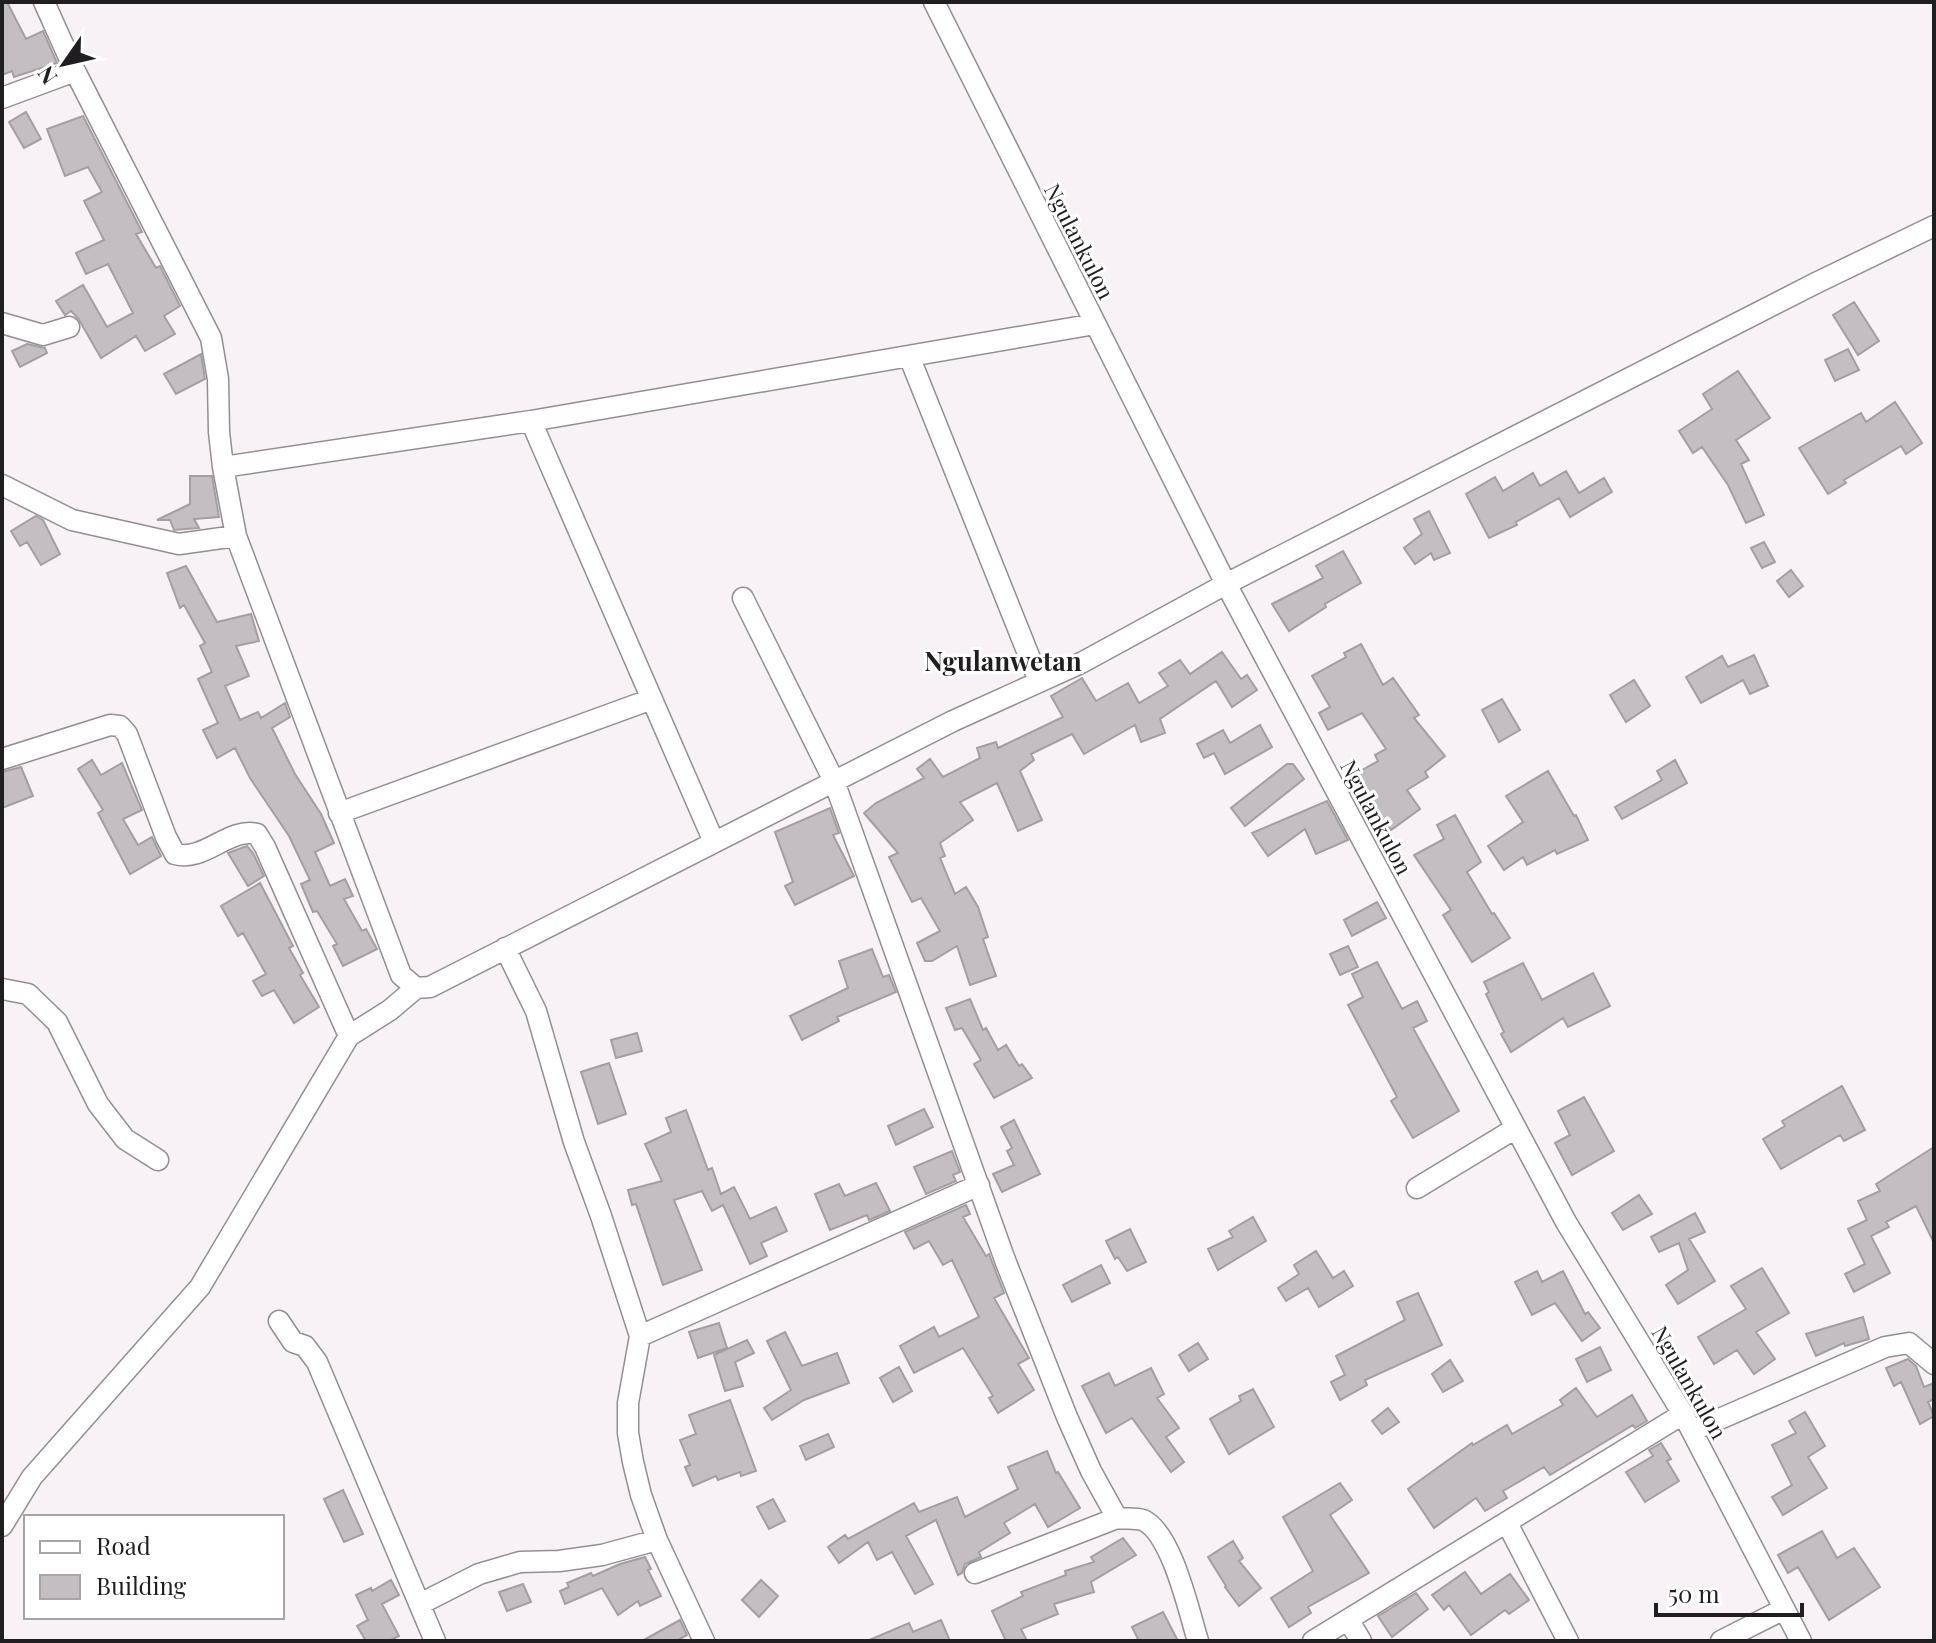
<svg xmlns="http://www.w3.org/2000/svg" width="1936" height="1643" viewBox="0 0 1936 1643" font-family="'Playfair Display',serif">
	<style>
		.building { fill: #c4bec3; stroke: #a49ea3; stroke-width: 2 }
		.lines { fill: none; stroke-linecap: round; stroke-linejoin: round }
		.street-casing { stroke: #948e93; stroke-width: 23 }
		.street { stroke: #fff; stroke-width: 20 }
		.labels { text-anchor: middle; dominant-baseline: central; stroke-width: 6; stroke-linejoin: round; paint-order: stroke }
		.street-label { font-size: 22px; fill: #201e20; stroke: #fff }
		.quarter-label { font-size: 26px; font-weight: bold; fill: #201e20; stroke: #fff }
	</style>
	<rect width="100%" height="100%" fill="#f8f2f7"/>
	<!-- building -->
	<path class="building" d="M2,2H7L26,39L43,31L57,63L14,77L12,71L2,75Z
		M26,112L41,139L24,148L9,122Z
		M83,116L142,232L136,234L156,268L160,266L180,306L164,316L175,334L145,351L136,336L101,358L78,318L71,311L65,315L56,301L83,285L107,327L133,313L108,264L86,274L76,253L104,240L84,201L102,192L88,167L65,176L47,129Z
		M1854,302L1879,341L1858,355L1833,315Z
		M27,344L45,348L47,353L20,367L12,351Z
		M1848,349L1859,370L1835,381L1825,360Z
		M201,354L205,379L176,394L164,374Z
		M1738,371L1770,418L1736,440L1749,460L1741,464L1764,515L1746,523L1728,485L1702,447L1693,453L1679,431L1712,409L1703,394Z
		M1895,402L1922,443L1906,454L1901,446L1844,480L1846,483L1828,494L1799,448L1861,413L1866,422Z
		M1566,471L1579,493L1604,478L1612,492L1570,517L1559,498L1516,522L1517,525L1489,538L1466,494L1495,477L1503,491L1533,473L1540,486Z
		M190,476H212L219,517L194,519L199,528L174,530L170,520H157L190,504Z
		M1429,511L1450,553L1434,560L1431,553L1415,564L1404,548L1422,534L1414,519Z
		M36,516L43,520L60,554L41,565L27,542L20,546L11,531Z
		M1764,542L1775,562L1762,568L1751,548Z
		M1343,551L1361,583L1325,604L1326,607L1289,631L1272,604L1323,578L1316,566Z
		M186,566L217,622L251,614L259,641L236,646L249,676L225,686L240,720L258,712L261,718L285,703L290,717L272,728L295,774L321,814L334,843L315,852L330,886L345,879L353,896L344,899L362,931L366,929L377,949L343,966L333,946L337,944L317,911L313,912L301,884L310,880L289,836L250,778L235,748L217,758L203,730L218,723L198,679L212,672L200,646L205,643L184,605L180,608L167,573Z
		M1791,570L1803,586L1789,597L1777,581Z
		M1361,644L1383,685L1393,678L1419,715L1414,718L1445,756L1425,772L1428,777L1407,790L1420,809L1391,830L1371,803L1361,809L1351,791L1355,790L1348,778L1378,761L1375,755L1386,749L1362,713L1328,730L1319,713L1330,707L1312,676L1346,657L1344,653Z
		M1222,652L1241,679L1247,675L1257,690L1232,707L1216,681L1160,719L1165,733L1141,742L1135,725L1084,754L1072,734L1031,754L1034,760L1020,771L1042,820L1018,831L997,783L960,802L973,820L940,843L945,856L940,858L955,894L966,887L978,907L988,937L983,939L996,976L970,985L957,946L932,961H925L917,943L940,931L921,898L912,902L889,857L898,853L864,813L876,803L924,778L917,769L930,759L943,777L980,758L977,748L996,742L998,748L1063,717L1051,696L1082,678L1096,701L1128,683L1139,703L1168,686L1159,673L1180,660L1190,674Z
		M1754,655L1768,686L1750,694L1743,680L1701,703L1686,677L1722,656L1728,667Z
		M1634,680L1650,706L1626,722L1610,695Z
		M1502,699L1520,730L1499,742L1482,710Z
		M1260,725L1272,747L1225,774L1214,753L1204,758L1197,744L1223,730L1230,743Z
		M92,760L101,775L122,763L142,810L123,819L138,845L152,837L161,856L130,874L98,813L103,810L78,769Z
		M1675,760L1687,783L1622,819L1615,807L1662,780L1657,771Z
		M1287,764H1293L1304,779L1245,826L1231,808Z
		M21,767L33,796L2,808V772Z
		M1548,771L1574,816L1576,815L1588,840L1557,854L1555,850L1527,865L1523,857L1504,870L1488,846L1523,822L1506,796Z
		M1327,801L1348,840L1316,854L1305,829L1268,856L1252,833Z
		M830,808L839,833L833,835L854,876L795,905L785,886L793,882L775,832Z
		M1455,815L1481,862L1467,872L1492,914L1494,913L1510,938L1472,962L1443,915L1451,910L1414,855L1444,839L1437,825Z
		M247,846L253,853L264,876L248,886L228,853Z
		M260,883L293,946L289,948L303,973L300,975L319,1007L294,1023L274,990L262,996L253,981L266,974L243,933L238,936L221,906Z
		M1377,902L1386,918L1352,936L1344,920Z
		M1348,946L1358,967L1340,975L1330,954Z
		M872,949L883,977L889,975L896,992L837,1017L839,1021L802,1040L790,1016L848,988L839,961Z
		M1377,962L1402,1009L1417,1001L1427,1021L1413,1028L1459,1111L1413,1138L1391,1101L1397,1097L1348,1005L1363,997L1352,974Z
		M1523,963L1542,1000L1593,973L1610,1006L1568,1027L1563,1018L1511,1052L1501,1034L1504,1032L1486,994L1489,992L1484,982Z
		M970,999L983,1030L986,1028L998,1050L1006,1045L1019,1066L1022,1064L1032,1078L994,1098L974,1064L981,1060L962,1028L955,1030L946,1008Z
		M637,1033L642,1051L616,1058L611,1040Z
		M609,1063L626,1114L598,1124L581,1072Z
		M1842,1086L1865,1130L1844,1141L1840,1135L1781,1169L1763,1139L1785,1126L1782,1121Z
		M1584,1097L1614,1151L1572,1175L1555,1143L1570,1135L1558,1111Z
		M924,1109L933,1127L896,1145L888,1126Z
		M686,1110L708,1170L712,1168L721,1194L734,1187L750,1219L776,1207L787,1231L761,1243L767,1256L750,1264L723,1205L712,1211L702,1191L674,1200L702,1270L663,1285L636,1204L632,1205L628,1190L662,1181L645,1144L671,1132L666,1118Z
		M1014,1120L1040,1174L1002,1192L993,1174L1014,1165L1007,1151L1012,1148L1001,1127Z
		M1934,1147V1243L1916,1206L1886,1222L1889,1227L1871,1236L1890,1273L1854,1292L1845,1274L1865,1264L1848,1229L1867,1220L1858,1201L1880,1191L1876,1184Z
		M952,1151L960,1172L953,1175L956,1181L926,1194L914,1167Z
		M876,1183L890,1211L869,1220L867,1215L830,1230L815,1194L839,1184L845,1196Z
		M1639,1195L1652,1214L1623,1230L1612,1213Z
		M966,1205L970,1214L963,1217L986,1256L989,1254L1004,1293L994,1298L1029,1358L1018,1364L1034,1390L998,1413L989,1398L993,1396L963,1348L914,1373L900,1346L934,1327L939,1337L979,1317L952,1260L943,1265L929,1241L914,1249L905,1232Z
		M1695,1213L1705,1232L1689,1239L1715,1281L1678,1304L1666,1285L1688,1270L1679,1243L1659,1252L1651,1237Z
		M1253,1217L1266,1241L1218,1270L1208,1249L1233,1237L1229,1231Z
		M1130,1229L1146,1262L1127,1271L1118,1257L1115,1259L1106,1241Z
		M1316,1251L1333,1278L1344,1271L1353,1286L1319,1307L1308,1288L1286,1301L1278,1288L1299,1274L1294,1265Z
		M1101,1265L1110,1283L1072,1302L1063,1285Z
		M1762,1268L1789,1313L1756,1332L1775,1359L1754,1374L1737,1350L1714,1364L1698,1337L1746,1309L1731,1286Z
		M1537,1271L1542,1282L1563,1271L1585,1314L1588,1312L1600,1328L1582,1341L1555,1303L1532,1315L1515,1282Z
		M1418,1293L1442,1345L1365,1380L1367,1385L1340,1400L1331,1382L1345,1375L1336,1356L1405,1320L1397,1302Z
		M1863,1317L1869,1339L1845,1346L1844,1343L1816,1356L1806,1334Z
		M719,1323L727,1348L698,1358L689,1332Z
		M785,1332L802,1366L837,1353L849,1383L804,1400L772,1420L764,1408L791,1390L767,1341Z
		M747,1340L754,1353L735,1362L743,1386L725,1391L714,1355Z
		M1198,1343L1208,1359L1189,1371L1179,1355Z
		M1600,1347L1611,1370L1587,1382L1576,1359Z
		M1908,1359L1916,1366L1924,1387L1934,1383V1399L1928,1402L1934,1416L1920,1424L1901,1382L1894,1386L1886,1368Z
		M1450,1360L1463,1381L1443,1392L1432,1374Z
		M899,1367L912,1391L893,1402L880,1378Z
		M1151,1368L1164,1394L1157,1398L1179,1428L1166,1437L1184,1462L1171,1472L1132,1418L1106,1433L1082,1386L1109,1373L1115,1386Z
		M1576,1388L1597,1417L1632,1395L1647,1421L1635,1428L1633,1425L1550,1475L1544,1467L1503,1491L1507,1498L1485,1511L1476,1498L1434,1528L1408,1489L1472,1443L1473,1445L1507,1425L1512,1434L1563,1405L1560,1400Z
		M1253,1389L1274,1427L1229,1454L1210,1419L1241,1401L1239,1396Z
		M730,1400L756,1471L741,1476L740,1472L718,1480L716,1476L693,1486L685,1467L690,1465L680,1440L696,1434L689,1415Z
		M1388,1408L1399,1422L1382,1434L1372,1421Z
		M1805,1412L1825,1446L1808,1457L1827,1488L1783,1515L1772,1497L1792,1485L1772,1445L1796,1433L1789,1421Z
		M828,1434L834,1447L806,1460L800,1446Z
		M1661,1443L1671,1459L1667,1461L1679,1481L1645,1502L1626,1472L1653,1456L1649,1450Z
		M1047,1451L1056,1473L1058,1472L1080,1508L1048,1527L1035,1504L1004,1523L1010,1533L979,1552L981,1557L965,1564L962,1573L958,1575L936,1520L906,1536L933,1584L915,1594L892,1552L877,1560L868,1542L839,1563L828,1547L845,1535L848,1539L914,1503L919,1512L957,1497L965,1517L1018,1489L1008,1467Z
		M1340,1483L1352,1500L1330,1515L1369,1573L1308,1607L1311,1613L1289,1627L1271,1598L1313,1571L1283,1517Z
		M343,1490L363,1534L344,1542L324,1499Z
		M773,1499L785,1521L769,1529L757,1507Z
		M1822,1531L1837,1558L1854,1548L1880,1587L1829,1620L1798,1567L1788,1573L1778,1555Z
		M1123,1538L1136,1555L1091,1582L1094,1592L1054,1604L1058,1614L1021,1629L1027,1641H1006L992,1611L1023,1596L1021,1592L1066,1575L1065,1571L1094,1562L1091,1557Z
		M1233,1541L1243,1558L1239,1561L1261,1588L1239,1606L1225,1587L1226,1586L1208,1557Z
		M645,1557L651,1569L648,1570L661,1596L640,1606L638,1601L618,1615L602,1588L565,1604L560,1591L569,1587L567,1583L591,1573L593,1576L620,1564Z
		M1465,1572L1481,1594L1510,1574L1529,1600L1509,1614L1505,1610L1471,1635L1449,1605L1444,1610L1432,1595Z
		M391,1580L399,1595L382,1604L399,1636L389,1641H366L357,1626L368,1620L356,1595L371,1588L372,1591Z
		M761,1580L778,1596L759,1617L742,1600Z
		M523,1584L531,1602L507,1611L499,1592Z
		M1416,1593L1428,1609L1392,1637L1378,1616Z
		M1163,1612L1178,1641H1139L1132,1627Z
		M680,1620L687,1635L676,1641H642Z
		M941,1620L950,1641H867L909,1623L913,1632Z"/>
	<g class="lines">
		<!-- street casing -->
		<g class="street-casing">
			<path id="street" d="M44,2L75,71L211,338L218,379L219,432L223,467L236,536L401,975L416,988L430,987L953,721L1081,663L1226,584L1816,283L1934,226
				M934,2L1226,584L1566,1222L1683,1414L1801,1641
				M2,98L75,71
				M2,323L43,335L69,327
				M909,356L1039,681
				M531,421L1095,324
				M223,467L531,421L714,842
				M2,485L72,520L179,544L236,536
				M743,598L834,781L1005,1260L1067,1417L1091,1471L1117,1518C1125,1519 1136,1518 1143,1520C1172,1533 1189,1612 1198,1641
				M2,759L110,725L120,726L127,734L166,837L175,854C205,862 228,827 257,834L265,847L349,1036L390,1010L416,988
				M339,813L652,699
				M505,948L536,1011L574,1142L601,1216L640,1336L628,1403V1433L633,1462L641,1495L657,1540L704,1641
				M2,989L28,994L57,1022L98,1104L125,1139L158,1160
				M1417,1188L1516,1128
				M279,1321L293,1342L305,1346L317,1362L435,1641
				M640,1336L979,1185
				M1692,1431L1885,1347L1909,1343L1934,1364
				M1507,1523L1568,1641
				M2,1526L32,1477L200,1287L349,1036
				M975,1573L1117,1518
				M420,1604L479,1574L520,1562L559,1561L602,1555L657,1540
				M1349,1621L1361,1641
				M1313,1641L1683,1414
				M1721,1641L1784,1609"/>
		</g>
		<!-- street -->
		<use href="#street" class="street"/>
	</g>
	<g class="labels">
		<!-- street labels -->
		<g class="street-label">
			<text transform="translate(1080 241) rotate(63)">Ngulankulon</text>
			<text transform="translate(1377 817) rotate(62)">Ngulankulon</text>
			<text transform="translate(1690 1382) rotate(60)">Ngulankulon</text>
		</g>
		<!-- quarter labels -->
		<g class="quarter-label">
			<text x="1003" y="660">Ngulanwetan</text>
		</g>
	</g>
	<!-- border -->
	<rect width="1936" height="1643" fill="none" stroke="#201e20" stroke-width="8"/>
	<!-- legend -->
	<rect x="24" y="1515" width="260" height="104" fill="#ffffff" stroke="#a6a5a6" stroke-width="2"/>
	<rect x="40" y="1541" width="40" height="12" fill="#ffffff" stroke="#a6a5a6" stroke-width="2"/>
	<text x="96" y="1555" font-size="24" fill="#201e20">Road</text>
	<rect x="40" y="1575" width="40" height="24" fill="#c4bec3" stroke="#a6a5a6" stroke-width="2"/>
	<text x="96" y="1595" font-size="24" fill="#201e20">Building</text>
	<!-- north arrow -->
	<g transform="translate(64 64) rotate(236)" stroke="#ffffff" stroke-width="6" paint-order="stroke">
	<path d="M0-6L14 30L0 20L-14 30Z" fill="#201e20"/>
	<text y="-12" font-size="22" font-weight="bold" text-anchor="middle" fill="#201e20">N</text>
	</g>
	<!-- scale -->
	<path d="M1656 1603v12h146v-12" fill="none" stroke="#201e20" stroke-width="4"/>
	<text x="1668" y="1603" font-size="24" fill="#201e20" stroke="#ffffff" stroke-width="6" paint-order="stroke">50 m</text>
</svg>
